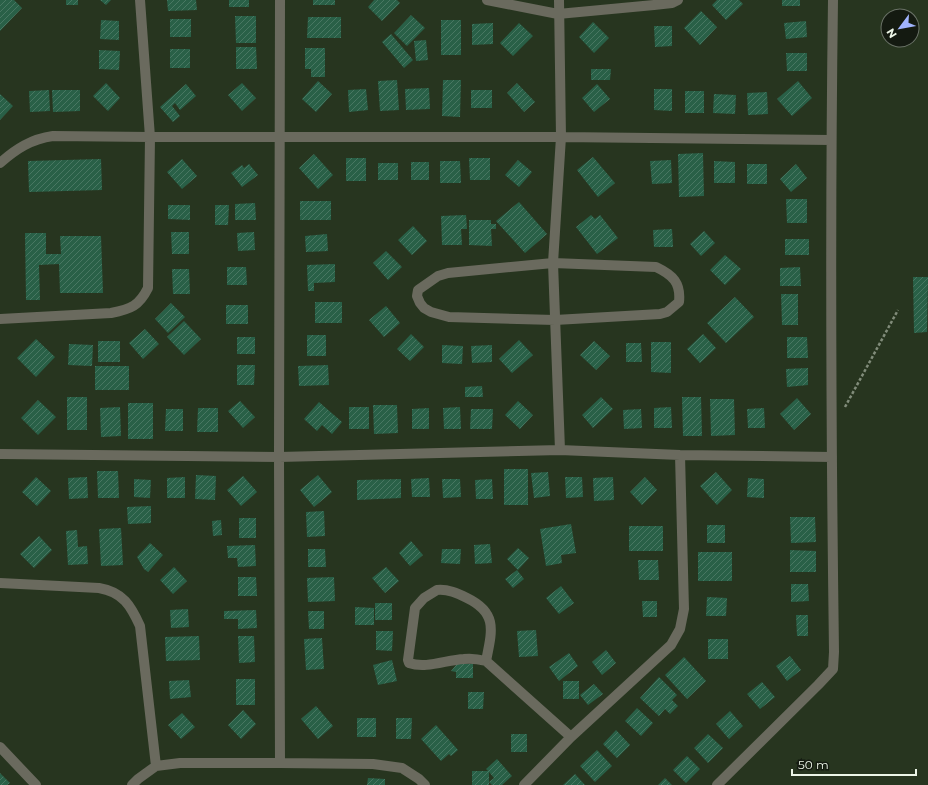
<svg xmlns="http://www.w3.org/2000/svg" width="928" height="785" viewBox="0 0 928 785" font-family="Montserrat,sans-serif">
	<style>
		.building { fill: url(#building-hatch) }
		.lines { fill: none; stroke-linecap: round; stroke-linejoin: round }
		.path { stroke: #818c7a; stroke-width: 2.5; stroke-dasharray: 3 2; stroke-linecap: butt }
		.street { stroke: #6a6a5e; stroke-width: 10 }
	</style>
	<defs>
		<pattern id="building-hatch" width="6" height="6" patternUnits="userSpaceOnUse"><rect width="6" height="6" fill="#296047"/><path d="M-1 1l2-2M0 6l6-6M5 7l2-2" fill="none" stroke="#487762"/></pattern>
	</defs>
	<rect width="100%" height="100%" fill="#27351f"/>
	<!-- building -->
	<path class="building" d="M0,0H14L22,8L0,31Z
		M66,0H78V5H66Z
		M100,0H111L106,5Z
		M167,0H196L197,10L168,11Z
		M229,0H249V7H229Z
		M313,0H335V5H313Z
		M374,0H397L400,3L382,21L368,7Z
		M717,0H739L743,4L726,20L712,5Z
		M782,0H800V6H782Z
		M701,11L717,27L700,45L684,28Z
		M411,15L425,28L407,46L394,33Z
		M235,16H256V43H236Z
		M308,17H341V38H307Z
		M170,19H191V37H170Z
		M101,20L119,21V40L100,39Z
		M441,20H461V55H441Z
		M806,21L807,37L786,39L784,23Z
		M593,22L609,38L594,53L579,37Z
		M493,23V44L472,45V24Z
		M519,23L533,36L513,56L500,43Z
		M654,26H672V46L655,47Z
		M391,34L413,60L404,68L382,42Z
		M426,40L428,60L416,61L414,41Z
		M236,47H256L257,69H236Z
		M305,48H325V77H311V69H305Z
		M170,49H190V68H170Z
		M99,50L120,51L119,70L99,69Z
		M786,53H807V71H787Z
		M591,69H611L610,80H591Z
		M397,80L399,110L380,111L378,81Z
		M443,80H461L460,117L442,116Z
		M318,81L332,94L316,112L302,99Z
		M798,81L812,98L792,116L777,99Z
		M106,83L120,98L108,111L93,96Z
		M242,83L256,98L242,111L228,95Z
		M517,83L535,102L524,112L507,93Z
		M186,84L196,96L180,110L175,103L172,106L180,116L173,122L160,107Z
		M597,84L610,99L594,112L582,98Z
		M429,88L430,109L406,110L405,89Z
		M366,89L368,110L349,112L348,90Z
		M654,89H672V111L654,110Z
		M49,90L50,111L30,112L29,91Z
		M52,90H80V111L53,112Z
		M471,90H492V108H471Z
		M685,91H704V113H685Z
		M767,92L768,114L748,115L747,93Z
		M0,94L13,106L0,120Z
		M714,94L736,95L735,114L713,113Z
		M703,153L704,196L679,197L678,154Z
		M314,154L333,175L318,189L299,168Z
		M593,157L615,183L598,197L577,170Z
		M346,158H366V181H346Z
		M469,158H490V180H470Z
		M101,159L102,190L29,192L28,161Z
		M182,159L197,176L182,189L167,172Z
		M518,160L532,172L519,187L505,175Z
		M671,160L672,183L652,184L650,161Z
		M440,161H460L461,183H440Z
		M714,161L735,162V183H714Z
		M411,162H429V180H411Z
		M378,163H398V180H378Z
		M249,164L258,175L242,187L231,173L242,165L244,168Z
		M747,164H767V184H747Z
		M796,164L807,178L791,192L780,179Z
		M786,199H807V223H787Z
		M300,201H331V220H300Z
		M519,202L547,234L525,253L496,221Z
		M255,203L256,220H235V204Z
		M168,205H190V220L168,219Z
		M215,205H229L228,225H215Z
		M466,215L467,229H461L462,245H442L441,216Z
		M591,215L595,219L600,215L618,238L597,254L576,227Z
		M469,220H491V224H496V229H491L492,246L469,245Z
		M413,226L427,241L412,255L398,240Z
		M672,229L673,247H654L653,230Z
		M704,231L715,243L701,256L690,244Z
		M171,232H189V254H172Z
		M254,232L255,250L238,251L237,233Z
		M25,233H46V254H61L60,236H101L103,293H60L59,264L39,265L40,300H26Z
		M327,234L328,251L306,252L305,236Z
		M785,239H809V255H785Z
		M386,251L402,267L388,280L373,263Z
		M725,255L741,269L725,285L710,270Z
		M335,264V282L314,283V291H308L307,265Z
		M227,267H246L247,285H227Z
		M800,267L801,286H780V268Z
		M172,269H189L190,294H173Z
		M913,277H928L927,332L914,333Z
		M781,294H798V325H782Z
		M735,297L754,317L726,343L707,323Z
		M315,302H342V323H315Z
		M171,303L185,317L168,333L155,319Z
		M226,305H248V324H226Z
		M386,306L400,323L384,337L369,320Z
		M184,321L201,339L184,355L167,337Z
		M145,329L159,344L143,359L129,343Z
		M411,334L424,347L410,361L397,349Z
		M703,334L716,348L700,363L687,349Z
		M307,335H326V356H307Z
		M237,337H255V354H237Z
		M787,337H807L808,358H787Z
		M36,339L55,357L36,377L17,358Z
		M519,340L533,355L512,373L499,359Z
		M98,341H120V362H98Z
		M594,341L610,356L596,370L580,355Z
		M651,342H671V373L651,372Z
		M626,343H641L642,362H626Z
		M69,344L93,345L92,366L68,365Z
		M442,345L463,346L462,364L442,363Z
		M492,345V362L472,363L471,346Z
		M237,365H255L254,385H237Z
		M328,365L329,385L299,386L298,366Z
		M95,366H129V390H95Z
		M808,368V385L787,387L786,369Z
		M482,386L483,397H465V387Z
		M67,397H87V430H67Z
		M601,397L613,409L593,428L582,415Z
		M682,397H701L702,436H683Z
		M797,398L811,414L794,430L780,414Z
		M710,399H734L735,435L711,436Z
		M38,400L56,417L38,435L21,418Z
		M240,401L255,417L243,428L228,411Z
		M518,401L533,415L520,429L505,415Z
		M319,402L342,422L332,434L322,425L317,431L304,419Z
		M128,403H153V439H128Z
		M373,405H397L398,433L374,434Z
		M120,407L121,436L101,437L100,408Z
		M349,407H369V429H349Z
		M460,407L461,429H444L443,408Z
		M671,407L672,428H654V408Z
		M198,408H218V432H197Z
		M429,408V429H412V409Z
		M764,408L765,428H748L747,409Z
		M166,409H183V431H165Z
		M471,409H493L492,429H470Z
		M641,409L642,428L624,429L623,410Z
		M504,469H528V505H504Z
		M97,471H118L119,498H98Z
		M548,472L550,496L534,498L531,473Z
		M716,472L732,490L717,505L700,486Z
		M196,475L216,476L215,500L195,499Z
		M318,475L332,492L314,507L300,490Z
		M243,476L257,492L241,506L227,490Z
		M36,477L51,491L37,506L22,492Z
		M87,477L88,498L69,499L68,478Z
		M185,477V498H167V478Z
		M565,477H582L583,497L566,498Z
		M613,477L614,500L594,501L593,478Z
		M645,477L657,490L642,505L630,492Z
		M429,478L430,497H412L411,479Z
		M748,478L764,479V498L747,497Z
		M134,479L151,480L150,498L134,497Z
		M401,479V498L357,500V480Z
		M442,479H460L461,497L443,498Z
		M492,479L493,499H476L475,480Z
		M151,506V523L128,524L127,507Z
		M324,511L325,536L307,537L306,512Z
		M790,517H815L816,542L791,543Z
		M239,518H256V538H239Z
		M221,520L222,535L213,536L212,521Z
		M571,524L576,553L561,555L562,563L546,566L540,529Z
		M707,525H725V543H707Z
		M629,526H663V551H629Z
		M121,528L123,565L101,566L99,529Z
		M77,530L78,547L87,546L88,564L68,565L66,531Z
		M39,536L52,550L34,568L20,554Z
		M411,541L423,555L410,566L399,553Z
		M150,543L163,555L148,572L144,569L137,557Z
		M490,544L492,563L475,564L474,545Z
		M255,545L256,566L238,567L237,558H228L227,546Z
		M518,548L529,558L518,570L507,559Z
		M308,549H325L326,567H308Z
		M442,549H461L460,564L441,563Z
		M790,550L816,551V572H790Z
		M698,552H732V581H698Z
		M638,560H658L659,580H639Z
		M174,567L187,581L173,594L160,580Z
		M386,567L399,581L385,593L372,578Z
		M517,570L524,579L513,588L505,579Z
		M238,577H256L257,596H238Z
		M334,577L335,601L308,602L307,578Z
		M791,584H808L809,601L791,602Z
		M561,586L574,603L559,614L546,598Z
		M707,597L727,598L726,616H706Z
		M642,601H657V617H643Z
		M375,603H392V620H375Z
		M355,607L374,608V625H355Z
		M188,609L189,627L171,628L170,610Z
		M256,610L257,628L238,629V619H224V611Z
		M308,611H324V629H309Z
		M796,615H808V636H797Z
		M536,630L538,656L519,657L517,631Z
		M376,631H393L392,651L376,650Z
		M199,636L200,660L166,661L165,637Z
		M238,636H254L255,662L239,663Z
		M322,638L324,669L306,670L304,639Z
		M708,639H728V659H708Z
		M606,650L616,663L602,675L592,662Z
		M569,653L578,666L559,681L549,667Z
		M790,656L801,670L787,681L776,666Z
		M684,657L706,681L687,699L665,675Z
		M392,660L397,681L378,685L373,665Z
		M457,664H473V678H456V672L451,671Z
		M659,677L677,695L672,700L678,706L670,714L665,709L659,716L640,698Z
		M236,679H255V705H236Z
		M189,680L191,697L170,699L169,681Z
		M563,681H579V699H563Z
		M762,682L775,697L760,709L747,694Z
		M594,684L603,694L588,705L580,695Z
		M468,692H484L483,709H468Z
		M316,706L333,726L318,739L301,719Z
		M637,708L653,723L641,736L625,721Z
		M243,710L256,724L241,739L228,725Z
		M730,711L743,726L729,739L716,724Z
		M182,713L195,727L181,739L168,725Z
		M357,718H376V737H357Z
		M396,718H412L411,739H396Z
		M436,725L458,750L451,756L449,754L441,761L421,739Z
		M616,730L630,745L617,758L603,744Z
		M511,734H527V752H511Z
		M708,734L723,748L708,763L694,748Z
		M597,750L612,766L595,782L580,766Z
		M687,756L700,769L686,783L673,770Z
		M497,759L512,776L502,785H492L489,782L494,778L489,772V785H472V771H488L486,769Z
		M0,773L10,783L7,785H0Z
		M575,774L585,785H563Z
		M368,778L385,779V785H367Z
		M665,778L672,785H658Z"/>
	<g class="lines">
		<!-- path -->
		<path class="path" d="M845,407L898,310"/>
		<!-- street -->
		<path class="street" d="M280,0L279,457L280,763L373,764L402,768L419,779L425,785
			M487,0L558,14L654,5L672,3L678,0
			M559,0L561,137L553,263L560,450
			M0,163C16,149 31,139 53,136L150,137H561L831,140
			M553,263L656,267C673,275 681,283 679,302L667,312L660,314L555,320L449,317L431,312L424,308L420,303L417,296L418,290L438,276L448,273Z
			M0,319L111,313C131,309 139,306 148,288L150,137L140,0
			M0,454L279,457L560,450L680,455L832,457
			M0,583L99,588C123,592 131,606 140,626L156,766
			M437,590C448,589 457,593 467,598C498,613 492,631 486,661C478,659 471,658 464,659C446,660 426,669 409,663L408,660L415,608L424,598Z
			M486,661L571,737
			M0,747L36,785
			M132,785L138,779L156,766L180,763H280
			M524,785L571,737L671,645L680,629L684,609L680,455
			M717,785L818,685L833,669L834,652C831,435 830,217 833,0"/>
	</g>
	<!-- north arrow -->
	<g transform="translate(900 28) rotate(238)"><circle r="19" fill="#141a11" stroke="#6a7267"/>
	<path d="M0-3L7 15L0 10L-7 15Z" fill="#a0b3fd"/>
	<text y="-6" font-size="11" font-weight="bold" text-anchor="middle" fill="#ecf5e7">N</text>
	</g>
	<!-- scale -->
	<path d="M792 769v6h124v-6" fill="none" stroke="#ecf5e7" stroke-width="2"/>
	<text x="798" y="769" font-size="12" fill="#ecf5e7" stroke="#141a11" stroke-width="3" paint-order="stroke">50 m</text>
</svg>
